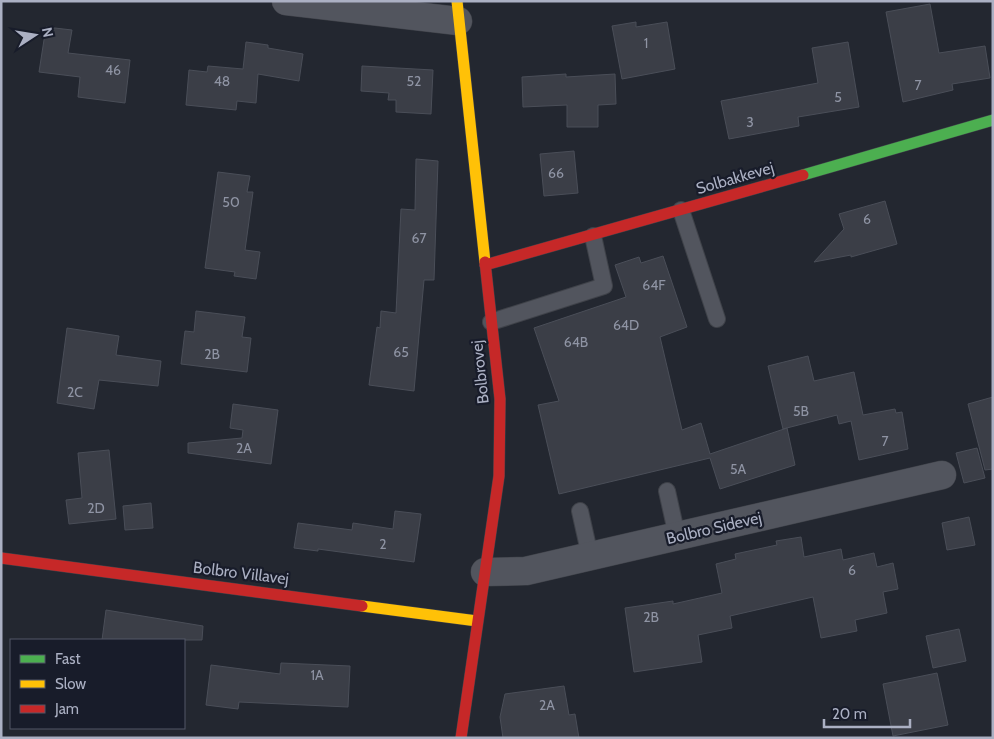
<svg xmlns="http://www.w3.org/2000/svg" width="994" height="739" viewBox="0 0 994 739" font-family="Cabin,sans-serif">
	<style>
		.building { fill: #3b3e47; stroke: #4a4e58 }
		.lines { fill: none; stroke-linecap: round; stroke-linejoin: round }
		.lane-casing { stroke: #3f4249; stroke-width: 18 }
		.street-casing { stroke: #3f4249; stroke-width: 29 }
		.fast-casing { stroke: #3f4249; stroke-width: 12 }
		.slow-casing { stroke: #3f4249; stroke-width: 12 }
		.jam-casing { stroke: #3f4249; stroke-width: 12 }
		.lane { stroke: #52555e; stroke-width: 16 }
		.street { stroke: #52555e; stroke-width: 28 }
		.fast { stroke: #4caf50; stroke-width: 11 }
		.slow { stroke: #ffc107; stroke-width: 11 }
		.jam { stroke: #c62828; stroke-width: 11 }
		.labels { text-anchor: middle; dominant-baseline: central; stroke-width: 4.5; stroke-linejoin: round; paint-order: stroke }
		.number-label { font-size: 14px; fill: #8f94a4 }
		.street-label { font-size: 16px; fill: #abb0c3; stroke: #181c2a }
	</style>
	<rect width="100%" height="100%" fill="#232730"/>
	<!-- building -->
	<path class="building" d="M930,4L939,53L985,46L990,78L952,84L953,90L903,102L886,12Z
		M636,22V27L667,22L675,69L622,79L612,26Z
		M46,27L72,30L68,53L130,60L125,103L78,97L80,77L39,72Z
		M246,42L268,45V48L303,54L299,81L258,74L256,103L237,101L236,110L186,105L189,70L207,72L208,66L243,69Z
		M848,42L859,107L798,117L799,126L729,139L721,101L818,83L812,48Z
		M362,66L433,70L431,114L396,112V100H388L389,93L361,91Z
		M566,74V77L615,74L616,104L598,105V127H567V105L523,107L522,77Z
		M574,151L578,193L544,196L540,154Z
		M416,159L438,161L434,280H424L414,391L369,385L377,327L380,328L381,311L396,313L401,209L415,210Z
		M218,172L250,176L247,192H253L245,250L260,252L256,279L234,276L235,272L205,268Z
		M885,201L897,244L851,257V255L814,262L844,229L839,214Z
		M663,256L687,327L660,337L682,430L701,423L710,454L787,428L795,465L720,489L710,458L559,494L538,405L559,401L534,328L626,297L615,265L639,257L641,263Z
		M196,311L245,317L242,337L251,338L247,372L181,364L185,331L194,332Z
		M67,328L119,336L116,355L161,361L158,386L99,380L94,409L57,403Z
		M808,356L814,381L854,372L863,415L895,409L896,413L902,412L908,449L859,460L851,421L839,424L837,415L783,429L768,366Z
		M993,397V469L985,470L968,404Z
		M233,404L278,410L271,464L188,453V443L242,438L243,430L230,428Z
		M977,448L985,478L964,483L956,453Z
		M109,450L116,519L69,524L66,500L82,498L78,453Z
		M151,503L153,528L125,530L123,506Z
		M395,511L421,514L414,562L318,549V551L294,548L298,523L352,530L353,523L393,529Z
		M969,517L975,545L947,550L942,523Z
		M801,537L804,557L841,549L843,560L874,553L877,567L893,563L898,589L883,592L887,613L855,620L857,631L821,638L813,597L730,616L732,628L698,635L702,662L634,672L625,608L673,601V604L722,593L716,564L736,559L735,554L777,545L776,541Z
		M106,610L203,626L202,640H102Z
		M959,629L966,661L933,668L926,636Z
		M281,663L350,666L348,707L239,702L238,709L206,705L211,665L280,674Z
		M937,673L948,725L893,736L883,684Z
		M564,686L569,715L575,714L579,738H503L500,717L505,694Z"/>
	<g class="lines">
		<!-- lane casing -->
		<g class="lane-casing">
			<path id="lane" d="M681,210L717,319
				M491,322L604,286L593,236
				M667,491L677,536
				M580,511L590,556"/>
		</g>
		<!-- street casing -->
		<g class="street-casing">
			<path id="street" d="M286,1L458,21
				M485,572L526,571L942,475"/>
		</g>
		<!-- fast casing -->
		<g class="fast-casing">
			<path id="fast" d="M803,175L993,120"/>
		</g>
		<!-- slow casing -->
		<g class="slow-casing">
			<path id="slow" d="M457,1L485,262
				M362,606L477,621"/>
		</g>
		<!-- jam casing -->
		<g class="jam-casing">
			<path id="jam" d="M485,265L803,175
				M1,558L362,606
				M461,738L499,476L500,399L485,262"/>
		</g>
		<!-- lane -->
		<use href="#lane" class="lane"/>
		<!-- street -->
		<use href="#street" class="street"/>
		<!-- fast -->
		<use href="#fast" class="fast"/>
		<!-- slow -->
		<use href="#slow" class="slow"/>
		<!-- jam -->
		<use href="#jam" class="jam"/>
	</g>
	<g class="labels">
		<!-- number labels -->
		<g class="number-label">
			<text x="646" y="43">1</text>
			<text x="113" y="70">46</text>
			<text x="222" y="81">48</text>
			<text x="414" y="81">52</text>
			<text x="918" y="85">7</text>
			<text x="838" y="97">5</text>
			<text x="750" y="122">3</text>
			<text x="556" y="173">66</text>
			<text x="231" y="202">50</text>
			<text x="867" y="219">6</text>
			<text x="419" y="238">67</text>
			<text x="654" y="285">64F</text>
			<text x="626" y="325">64D</text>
			<text x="576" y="342">64B</text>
			<text x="401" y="352">65</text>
			<text x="212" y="354">2B</text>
			<text x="75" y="392">2C</text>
			<text x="801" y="411">5B</text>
			<text x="885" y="441">7</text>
			<text x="244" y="448">2A</text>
			<text x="738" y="469">5A</text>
			<text x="96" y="508">2D</text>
			<text x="383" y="544">2</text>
			<text x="852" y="570">6</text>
			<text x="651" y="617">2B</text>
			<text x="317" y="675">1A</text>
			<text x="547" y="705">2A</text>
		</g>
		<!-- street labels -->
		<g class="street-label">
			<text transform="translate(735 178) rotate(-16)">Solbakkevej</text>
			<text transform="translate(480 372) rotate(-96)">Bolbrovej</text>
			<text transform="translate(714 528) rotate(-13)">Bolbro Sidevej</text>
			<text transform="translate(241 573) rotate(7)">Bolbro Villavej</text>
		</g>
	</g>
	<!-- border -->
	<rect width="994" height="739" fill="none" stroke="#abb0c3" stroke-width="5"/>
	<!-- legend -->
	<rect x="10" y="639" width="175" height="90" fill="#181c2a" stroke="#535767"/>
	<rect x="20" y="655" width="25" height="8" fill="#4caf50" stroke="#535767"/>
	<text x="55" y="664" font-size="15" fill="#abb0c3">Fast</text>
	<rect x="20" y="680" width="25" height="8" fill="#ffc107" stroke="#535767"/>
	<text x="55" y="689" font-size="15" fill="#abb0c3">Slow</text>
	<rect x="20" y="705" width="25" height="8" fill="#c62828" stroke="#535767"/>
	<text x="55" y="714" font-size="15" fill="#abb0c3">Jam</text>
	<!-- north arrow -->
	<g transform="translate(35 35) rotate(78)" stroke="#181c2a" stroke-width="4" paint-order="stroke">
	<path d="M0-4L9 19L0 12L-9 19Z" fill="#abb0c3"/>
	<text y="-8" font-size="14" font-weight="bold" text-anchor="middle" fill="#abb0c3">N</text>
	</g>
	<!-- scale -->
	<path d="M824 719v8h86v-8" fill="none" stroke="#abb0c3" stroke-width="2.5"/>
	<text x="832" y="719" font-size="15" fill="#abb0c3" stroke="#181c2a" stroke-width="4" paint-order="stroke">20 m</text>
</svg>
